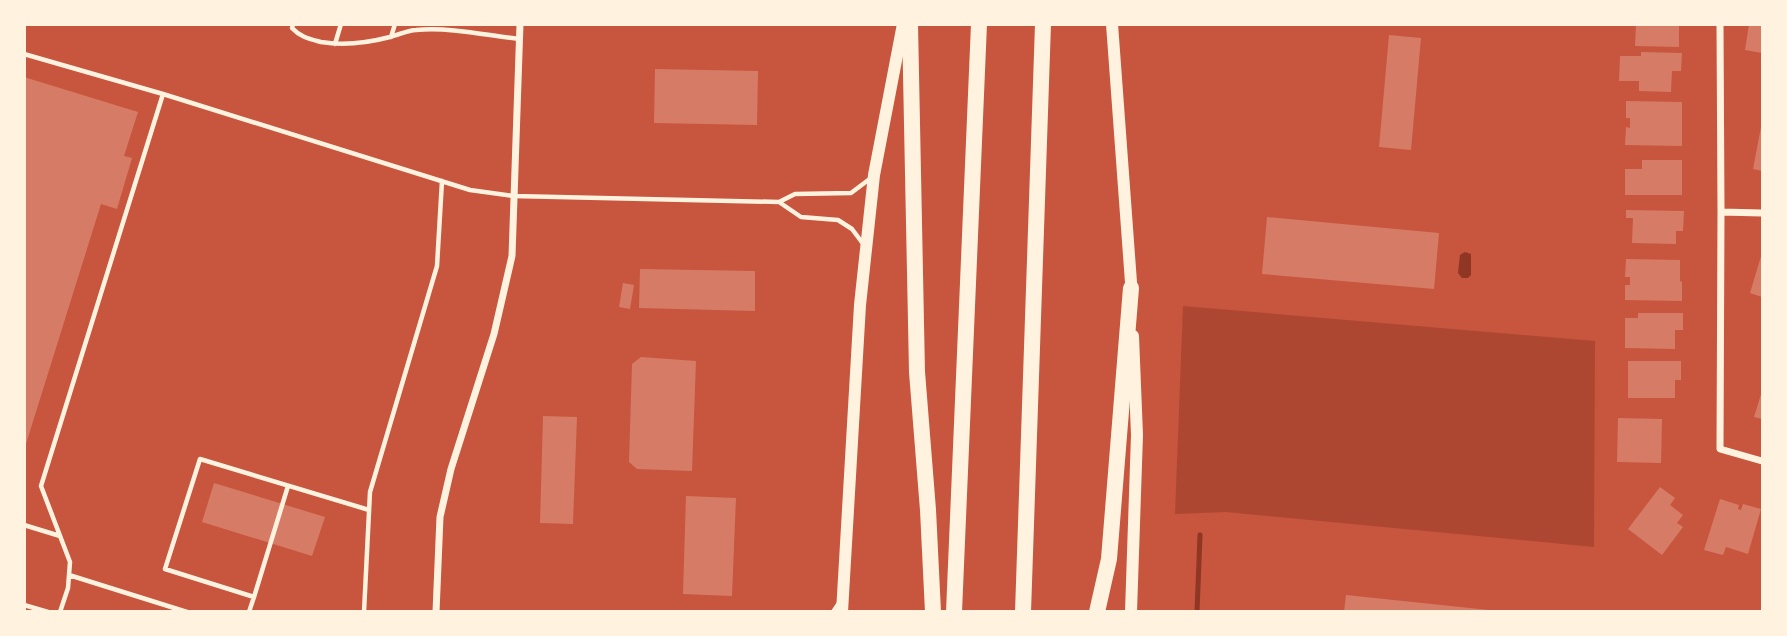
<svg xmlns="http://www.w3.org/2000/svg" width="1787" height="636" viewBox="0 0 1787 636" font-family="'Sofia Sans Condensed',sans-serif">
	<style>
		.green { fill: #ae4732 }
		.water { fill: #8f3625 }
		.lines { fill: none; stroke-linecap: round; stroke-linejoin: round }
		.stream { stroke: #8f3625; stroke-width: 5 }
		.building { fill: #d67c66 }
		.service { stroke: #fff3e0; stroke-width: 4.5 }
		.minor { stroke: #fff3e0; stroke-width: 7 }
		.secondary { stroke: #fff3e0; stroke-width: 12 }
		.motorway { stroke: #fff3e0; stroke-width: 16 }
	</style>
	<rect width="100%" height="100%" fill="#c8553d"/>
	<!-- green -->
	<path class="green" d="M1183,306L1595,341L1594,547L1226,512L1175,514Z"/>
	<!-- water -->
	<path class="water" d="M1465,252L1471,254V275L1468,278H1462L1458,273L1460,255Z"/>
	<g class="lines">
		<!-- stream -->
		<path class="stream" d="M1197,612L1200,535"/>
	</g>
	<!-- building -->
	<path class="building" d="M1636,24H1679V47L1635,46Z
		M1749,24H1762V53L1745,50Z
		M1389,35L1421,38L1411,150L1379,147Z
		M1641,52L1682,53L1681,71H1672L1671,92L1639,91V81H1619L1620,56H1641Z
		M655,69L758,71L757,125L654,123Z
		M24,77L138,112L124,156L132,158L117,209L101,204L25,447Z
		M1626,101L1682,102V146L1625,145L1626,127L1630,128V118H1626Z
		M1761,127H1762V171L1753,169Z
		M1642,160H1682V195H1625V169H1642Z
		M1626,210L1684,211L1683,231H1676V244L1632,243L1633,218H1626Z
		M1267,217L1439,233L1434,289L1262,274Z
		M1762,253V297L1750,293Z
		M1626,259L1680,260V281L1682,282V301L1625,300V285H1630V277H1625Z
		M640,269L755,271V311L639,308Z
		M623,283L634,285L630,309L619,307Z
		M1638,313H1683V330H1675V349L1625,348V318H1638Z
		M641,357L696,361L692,471L637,469L629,462L632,364Z
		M1628,361H1681V380H1675V398H1628Z
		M1762,391V419L1754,417Z
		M543,416L577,417L573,524L540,523Z
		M1618,418L1662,419L1661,463L1617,462Z
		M214,483L325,517L312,556L202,522Z
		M1660,487L1675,498L1670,505L1683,515L1677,523L1683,527L1662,555L1628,529Z
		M686,496L736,498L732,596L683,594Z
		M1720,499L1739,505L1738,509L1741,510L1743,504L1761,509L1748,554L1726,547L1723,555L1704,550Z
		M1346,595L1489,610V612H1344Z"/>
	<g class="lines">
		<!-- service -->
		<path class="service" d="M293,24L292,28C300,37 310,39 321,42C345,46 367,43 390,37C399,35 408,30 416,30C450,27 485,35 519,39
			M391,37L395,24
			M335,44L341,24
			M24,54L163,94L470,190L514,196L779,202L795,194L851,193L871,178
			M779,202L801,217L838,220L852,229L864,245
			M24,525L60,536
			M69,575L187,612
			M254,597L288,486
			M24,605L48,612
			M60,612L68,588L70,562L41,486L163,94
			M249,612L254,597L165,569L200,459L369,510
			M364,612L370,492L437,266L442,181
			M833,612L839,603"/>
		<!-- minor -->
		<path class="minor" d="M1720,24L1721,212L1720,449L1762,461
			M1721,212L1762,213
			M436,612L440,517L451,469L494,334L512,256L520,24"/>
		<!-- secondary -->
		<path class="secondary" d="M1112,24L1132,296
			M842,612L860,305L874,175L903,24
			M1131,612L1137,435L1133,336"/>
		<!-- motorway -->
		<path class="motorway" d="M910,24L917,372L928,510L933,612
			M954,612L979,24
			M1023,612L1043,24
			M1097,612L1109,559L1131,288"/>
	</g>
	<!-- border -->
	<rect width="1787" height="636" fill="none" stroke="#fff3e0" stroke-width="52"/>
</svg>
